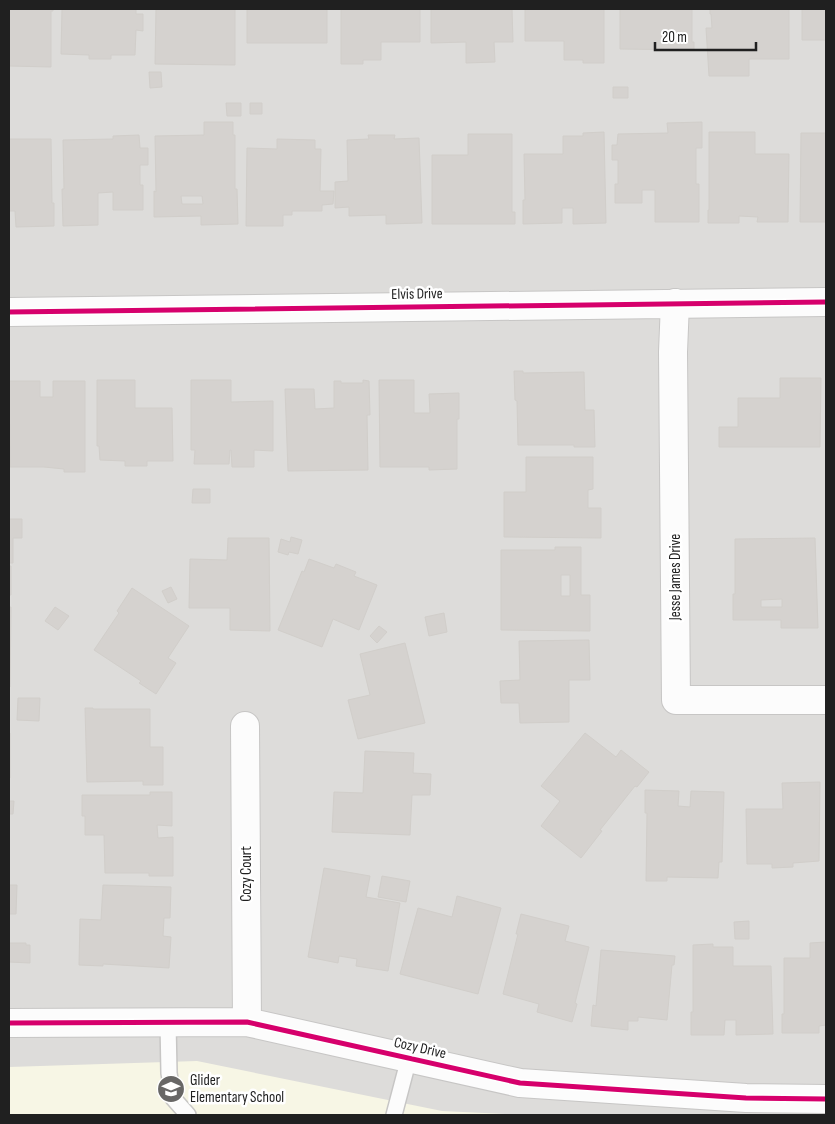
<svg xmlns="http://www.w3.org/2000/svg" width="835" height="1124" viewBox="0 0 835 1124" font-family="'Sofia Sans Condensed',sans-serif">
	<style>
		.residential { fill: #dddcda }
		.education { fill: #f7f6e5 }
		.building { fill: #d5d2cf; stroke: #d1ceca; fill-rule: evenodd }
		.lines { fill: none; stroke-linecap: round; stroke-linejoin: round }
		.service-casing { stroke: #c7c6c5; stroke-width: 18 }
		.minor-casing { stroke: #c7c6c5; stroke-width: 30 }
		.service { stroke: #fcfcfc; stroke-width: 15 }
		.minor { stroke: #fcfcfc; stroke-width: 28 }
		.cycleway-casing { stroke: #fff; stroke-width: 8 }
		.cycleway { stroke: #d6006c; stroke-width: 5 }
		.labels { text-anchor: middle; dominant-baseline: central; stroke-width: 5; stroke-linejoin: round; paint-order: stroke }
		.street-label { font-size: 15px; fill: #202020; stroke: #fff }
		.poi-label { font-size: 15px; fill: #202020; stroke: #fff; text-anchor: start }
	</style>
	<rect width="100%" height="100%" fill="#eeece9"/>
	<!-- residential -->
	<path class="residential" d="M9,9H826V1115H9Z"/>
	<!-- education -->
	<path class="education" d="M197,1061L442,1111L525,1115H9V1067Z"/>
	<!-- building -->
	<path class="building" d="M9,9H53V11H51V67L9,66Z
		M62,9H136V14H143V31L136,30L135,55H111V59H89V55L61,54Z
		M156,9H235V65L155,64Z
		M247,9H327V43H247Z
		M341,9H420V42H381V60H363V64H341Z
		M431,9H512L513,42H494L495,62L466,63V42L431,43Z
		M525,9H604V63H583V60H564V41H525Z
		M620,9H692V42H694V50L620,49Z
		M710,9H791H789V59H749V76H709L706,28H712L711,14H710Z
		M802,9H826V40H802Z
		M149,72H161L162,87L150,88Z
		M613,87H628V98H613Z
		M226,103H241V116H227Z
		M250,103H262V114H250Z
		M204,122H233V135H235V189H237L238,224L201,225V216L154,217V191L156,192L155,136L204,135ZM181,196H202L203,204H182Z
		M702,122V148H696V184H699V222H655V190H642V203H615V184H618V160H612V145H617L618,134L668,133L667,123Z
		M604,132L606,223L573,224V208H562V223L523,224V200H525L524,154H563V136H583V133Z
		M709,132H755V154H789L788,222H757L758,217L739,216V223H708V210H709Z
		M801,133H826V222H800Z
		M468,134H512V212H515V224H432V155H468Z
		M139,135L140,148H148V165H140V185H143V210H113V192L98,193V225L63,226L62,189H64L63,140L113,139V136Z
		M368,135H395L394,139L419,138L422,223L386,224V215L349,216V207L335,208V182L348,181L347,140L369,139Z
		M9,139H51L52,203H54V226L16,227L15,211H9Z
		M277,139L315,140V149H321L320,191H334L333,204L322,205V211H292V215H283V226H246L247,148L277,149Z
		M514,371H523V373L584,372L585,410H594L595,447H574V445H518L517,401L515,400Z
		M780,378H821L820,447H719V427H738V398H780Z
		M97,380H135V408H172L173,461H147V466H125V461L100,460L99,446H97Z
		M191,380H231V402L273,401V451L254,450V467H232L231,450H230L229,464H194L195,450H191Z
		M363,380L369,381L370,415H367L368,470L288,471L285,389H314L315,409L334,408V381H341V383H363Z
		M379,380H414V413H430L429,394L459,393V419H457V469L429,470V467H380Z
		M9,381H40V397H53V381H85V472H64V469L44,467H10Z
		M526,457H593V489L588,490V508H601V538L504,537V492H526Z
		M193,489H210V503H192Z
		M9,519H22V538H13V563H9Z
		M291,537L302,540L298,554L289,552L288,555L278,552L281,539L290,542Z
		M228,538H269L270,631L230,630V608H189L190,559L227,560Z
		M815,538L818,628H781V620H733V594H735V539ZM782,599V607H761V600Z
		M555,547H581V595H590V631L501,630V550H555ZM561,575H570V596H561Z
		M309,559L334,568L336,564L356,572L354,576L377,585L359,630L333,619L322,647L278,630L302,571L304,572Z
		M9,566H11V595H9Z
		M171,587L177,599L168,603L162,591Z
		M132,588L189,626L168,658L176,663L156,694L139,683L141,681L94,650L119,613L117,611Z
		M9,607H11L10,687H9Z
		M55,607L69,616L58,630L45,621Z
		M444,613L447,632L429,636L425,617Z
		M379,626L387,632L377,643L370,636Z
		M589,640L590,680H569V722L520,723L519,703H501L500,681L520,680L519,641Z
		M405,643L425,723L358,739L348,700L370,695L360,654Z
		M18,698H40L39,721L17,720Z
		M85,708H93V709H150V747H163V785H143V781L87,782Z
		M9,733H10V778H9Z
		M585,733L616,757L621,750L649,772L637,787L635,786L600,830L602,831L581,858L541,826L560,801L541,786Z
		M365,751L414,753L413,773L431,774L430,795H412L410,835L332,832L334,792L363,793Z
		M820,782L819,861L793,863V867L772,868V864H747L746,809H783L782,783Z
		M645,790L679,791L678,806L690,807L691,791L724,792L722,862H719L718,878L667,877V881H646L647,813H645Z
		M150,792H172V826L157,825L158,838L173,837V876H149V873H105L104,835H85V816H82V795H150Z
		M9,794V801H14L13,814H9V819Z
		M324,868L370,876L366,897L400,903L388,971L356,966L357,959L339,956L338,963L308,957Z
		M382,876L410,881L406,902L378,897Z
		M9,885H17L16,914H9Z
		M103,885L171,887L170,918H164L163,936L171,937L169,968L103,964V966L79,965L80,919L101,920Z
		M457,896L501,908L478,994L400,974L418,908L452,917Z
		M521,914L569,926L565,941L589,947L575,1003L577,1004L572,1022L537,1012L539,1004L503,994L518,934H516Z
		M749,921V939H735L734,922Z
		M826,942V1025L819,1026V1033H782V1014H784V958H810V943Z
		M9,943H26V945H30V963L9,962Z
		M713,944V947H733V966H771L773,1034L736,1035V1020H725L724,1035H691V1012H693V945Z
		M601,950L675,956L674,965H672L667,1020L638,1017V1021H628V1030L591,1026L593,1005L596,1006Z"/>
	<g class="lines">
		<!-- service casing -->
		<g class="service-casing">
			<path id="service" d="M168,1022L169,1073L173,1098L188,1115
				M394,1115L409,1058"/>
		</g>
		<!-- minor casing -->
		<g class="minor-casing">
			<path id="minor" d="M675,303L673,352L676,700H826
				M9,312L826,302
				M245,726L247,1022
				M9,1023L247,1022L520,1083L746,1098L826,1099"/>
		</g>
		<!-- service -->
		<use href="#service" class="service"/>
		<!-- minor -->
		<use href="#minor" class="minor"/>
		<!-- cycleway casing -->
		<g class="cycleway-casing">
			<path id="cycleway" d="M9,312L826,302
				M9,1023L247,1022L520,1083L746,1098L826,1099"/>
		</g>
		<!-- cycleway -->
		<use href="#cycleway" class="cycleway"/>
	</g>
	<!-- icons -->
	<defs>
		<g id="school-disc" transform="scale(1.4375)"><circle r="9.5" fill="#686766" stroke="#fff"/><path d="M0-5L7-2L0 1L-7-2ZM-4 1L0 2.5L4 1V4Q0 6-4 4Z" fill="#fff"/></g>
	</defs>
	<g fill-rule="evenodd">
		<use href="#school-disc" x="171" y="1089"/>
	</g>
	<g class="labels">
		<!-- street labels -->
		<g class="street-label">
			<text transform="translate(417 294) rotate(-1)">Elvis Drive</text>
			<text transform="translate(675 577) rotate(-90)">Jesse James Drive</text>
			<text transform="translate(246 874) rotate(-90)">Cozy Court</text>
			<text transform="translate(420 1048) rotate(13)">Cozy Drive</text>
		</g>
		<!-- poi labels -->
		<g class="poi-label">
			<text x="190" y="1080">Glider<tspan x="190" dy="17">Elementary School</tspan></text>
		</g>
	</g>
	<!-- border -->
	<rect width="835" height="1124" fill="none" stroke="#202020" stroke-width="20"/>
	<!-- scale -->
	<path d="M655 42v8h101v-8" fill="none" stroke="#202020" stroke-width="2.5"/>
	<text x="662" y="42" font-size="15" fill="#202020" stroke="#ffffff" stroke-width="4" paint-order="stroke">20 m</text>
</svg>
